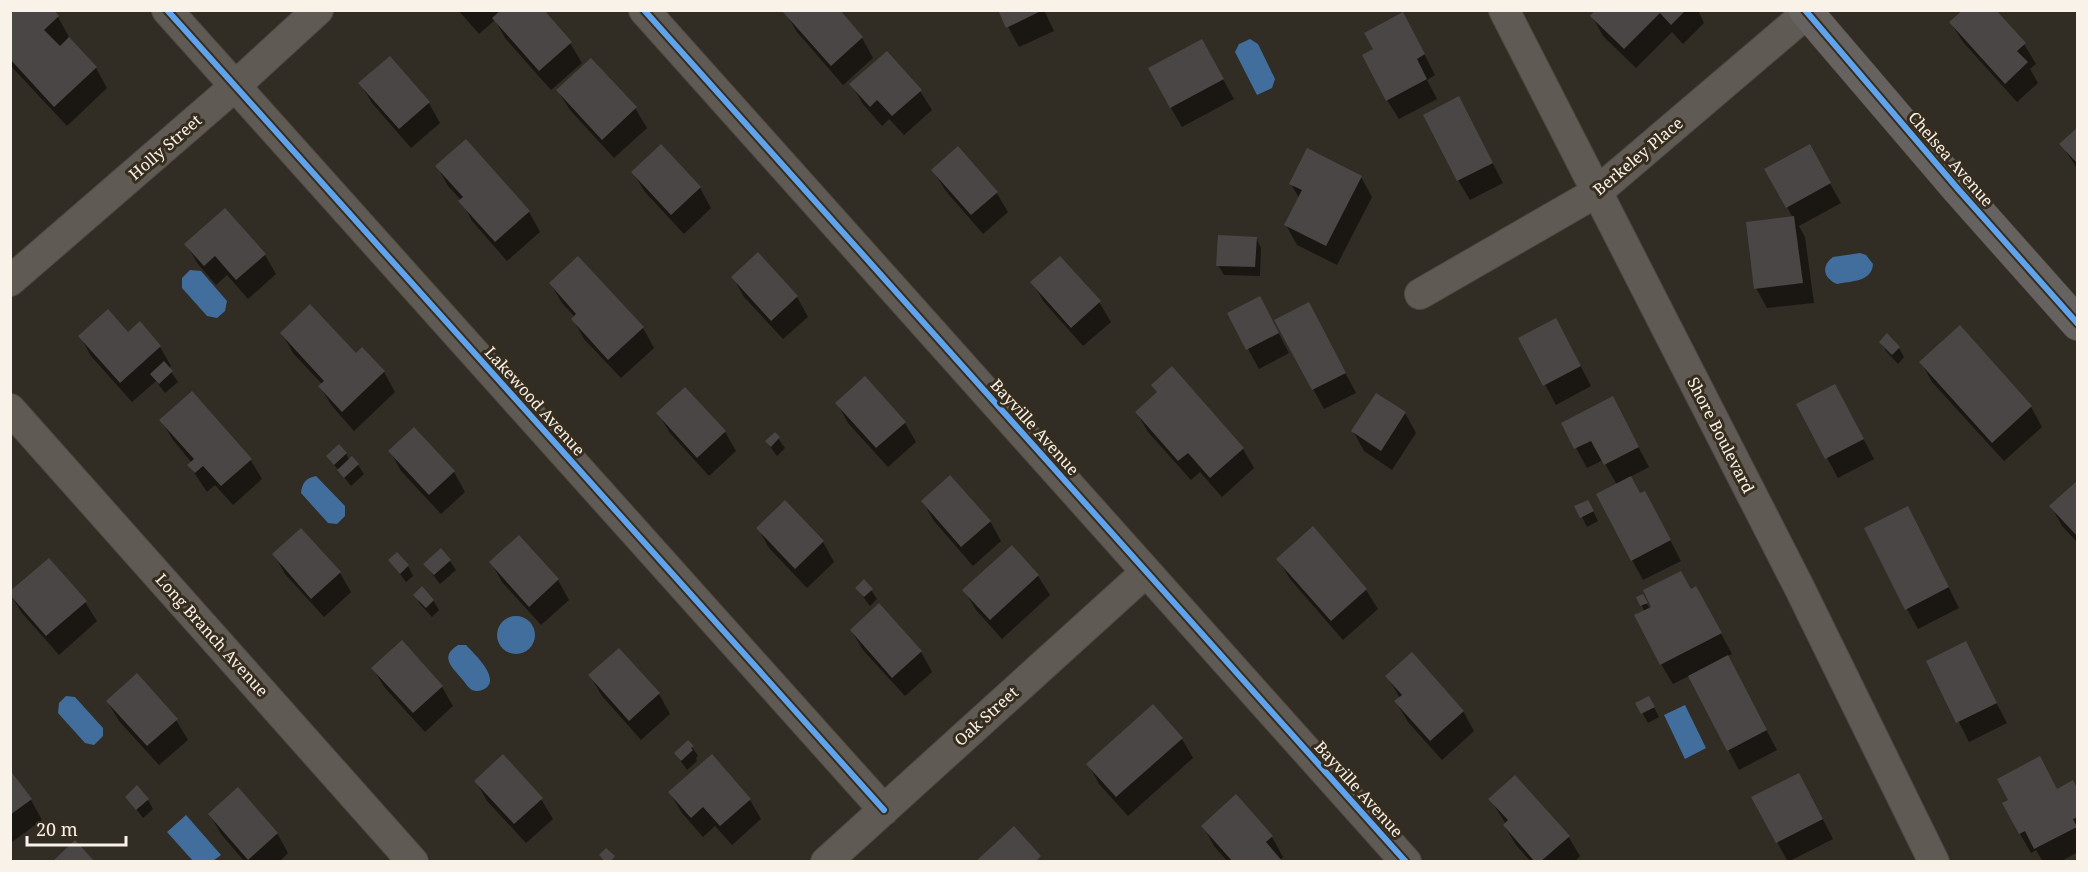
<svg xmlns="http://www.w3.org/2000/svg" width="2088" height="872" viewBox="0 0 2088 872" font-family="'Noto Serif',serif">
	<style>
		.water { fill: #416e9c }
		.shadow { fill: #0007 }
		.building { fill: #4b4646 }
		.lines { fill: none; stroke-linecap: round; stroke-linejoin: round }
		.minor-casing { stroke: #4e4842; stroke-width: 32 }
		.secondary-casing { stroke: #4e4842; stroke-width: 34 }
		.minor { stroke: #5f5a54; stroke-width: 30 }
		.secondary { stroke: #65625f; stroke-width: 33 }
		.cycleway-casing { stroke: #372d1e; stroke-width: 10 }
		.cycleway { stroke: #60a3ed; stroke-width: 6 }
		.labels { text-anchor: middle; dominant-baseline: central; stroke-width: 6; stroke-linejoin: round; paint-order: stroke }
		.street-label { font-size: 16px; fill: #f9f2e9; stroke: #372d1e }
	</style>
	<rect width="100%" height="100%" fill="#312c24"/>
	<!-- water -->
	<path class="water" d="M1250,39L1258,44L1275,79L1272,88L1257,95L1235,52L1239,44Z
		M1860,253L1866,255L1873,264C1872,282 1851,281 1837,284C1823,278 1821,266 1833,257Z
		M190,270L201,271L227,301L225,311L217,318L207,316L182,288V278Z
		M316,476L345,506V516L337,524L328,523L301,493C302,483 306,478 316,476Z
		M497 635a19 19 0 1 1 38 0a19 19 0 1 1-38 0Z
		M458,645H466C474,654 500,677 486,688C482,691 476,692 472,690C468,688 465,682 462,679C452,667 439,657 458,645Z
		M66,696L75,697L103,728V736L94,745L85,743L58,713L59,703Z
		M1685,705L1706,748L1685,759L1664,715Z
		M186,815L221,855L213,861H193L167,832Z"/>
	<!-- shadow -->
	<path class="shadow" d="M458,10H542L570,43L582,63L551,90L505,38L495,20L479,34Z
		M784,10H838L862,38L873,58L843,85L797,32Z
		M999,10H1044L1054,31L1019,47Z
		M1597,10H1698L1704,23L1683,44L1672,32L1636,68L1603,36L1592,16Z
		M10,12L58,17L69,37L68,38L96,68L107,88L67,126L10,65Z
		M1951,23L2024,44L2036,64L2030,69L2038,83L2017,102L1963,42Z
		M1414,34L1435,75L1427,80L1437,99L1399,119L1387,100Z
		M1213,61L1234,99L1182,127L1171,108Z
		M360,83L429,103L440,123L411,148L372,103Z
		M851,84L920,91L932,110L904,135L889,119L882,126L863,104Z
		M558,91L635,108L647,128L614,158L570,110Z
		M1469,118L1503,183L1470,200L1458,180Z
		M2078,129V170L2061,144Z
		M661,146L700,188L711,208L684,234L645,192L633,172Z
		M437,166L529,212L540,232L507,261L472,221L461,200L448,186Z
		M1820,166L1841,203L1799,226L1805,237L1814,303L1767,308L1756,288L1793,218L1767,170Z
		M933,170L996,192L1008,212L983,234L945,190Z
		M1361,177L1372,197L1337,265L1297,245L1286,225L1299,198L1291,184Z
		M1256,238L1261,248L1260,276L1224,275L1218,265Z
		M186,244L265,255L276,274L248,299L227,275L216,285L198,264Z
		M758,254L797,297L808,317L783,339L744,297L733,277Z
		M1032,282L1099,302L1111,322L1083,346L1044,302Z
		M551,284L643,328L654,348L621,378L584,339L573,319L575,317L562,303Z
		M1229,314L1271,318L1289,353L1259,369Z
		M1276,320L1319,323L1356,393L1324,409Z
		M282,333L356,355L362,349L384,372L395,392L354,431L332,406L320,387L322,384L293,353Z
		M128,334L160,347L171,366L169,369L178,382L165,393L156,381L132,402L91,356L80,336Z
		M1520,338L1567,340L1591,386L1556,405Z
		M1881,342L1899,348L1904,357L1898,364L1886,351Z
		M1921,362L2031,407L2042,427L2004,461L1932,382Z
		M1158,393L1243,449L1254,468L1222,497L1200,472L1191,480L1148,432L1137,413Z
		M837,403L905,423L916,442L888,467L848,423Z
		M1798,405L1846,406L1874,459L1838,478Z
		M658,413L725,432L736,451L709,476L670,433Z
		M1405,413L1416,433L1392,470L1364,451L1353,431Z
		M1623,418L1649,467L1630,477L1640,495L1656,513L1681,561L1643,580L1632,560L1617,485L1603,460L1587,468L1563,424Z
		M161,420L250,459L262,479L233,505L215,485L207,492L189,465L192,463L173,440Z
		M775,434L785,448L777,456L767,442Z
		M390,451L454,472L465,492L441,514L401,471Z
		M346,453L349,460L358,465L364,474L351,486L328,457Z
		M2078,482V543L2062,526L2051,506Z
		M923,502L990,521L1001,541L973,566L934,521Z
		M1593,511L1598,521L1587,527L1582,517Z
		M758,528L823,542L834,562L807,588L769,548Z
		M1919,528L1959,608L1918,629L1907,609Z
		M274,554L340,573L351,592L324,617L285,574Z
		M1278,559L1366,590L1378,609L1343,640L1290,579Z
		M390,560L408,566L413,576L406,582Z
		M450,561L456,570L440,584L425,564Z
		M491,562L558,580L569,600L541,625L502,582Z
		M1038,576L1050,595L1002,639L976,610L964,590Z
		M857,588L871,590L877,599L870,606Z
		M10,594L85,602L97,621L59,655L22,613Z
		M415,595L433,600L439,610L432,617L420,604Z
		M1642,596L1650,609L1707,607L1732,654L1727,656L1777,750L1739,770L1689,676L1673,684L1661,664L1636,616L1645,612L1638,598Z
		M851,630L921,652L932,672L905,696L863,650Z
		M1965,643L2007,723L1969,742L1928,661Z
		M373,669L442,687L453,706L425,732L385,688Z
		M590,676L659,694L670,714L641,740L602,696Z
		M1387,676L1463,711L1474,731L1442,760L1408,722L1396,702L1400,698Z
		M107,701L176,720L188,740L159,765L119,721Z
		M1637,703L1654,707L1659,717L1648,723Z
		M1182,739L1193,758L1128,816L1099,784L1088,764Z
		M692,747L698,756L696,758L697,761L687,770L675,753Z
		M10,772L31,800L42,820L12,842L10,839Z
		M476,781L541,799L553,819L526,843L487,801Z
		M2057,790L2078,792V852L2060,862H2043L2036,850L2031,853L2020,834Z
		M670,793L750,800L761,819L732,845L715,826L703,837L682,813Z
		M1810,794L1833,839L1788,862L1753,798Z
		M127,797L148,800L153,809L143,818Z
		M1235,797L1272,837L1283,857L1280,860L1281,862H1228L1214,846L1203,826Z
		M1490,799L1568,836L1580,856L1574,862H1531L1516,845L1504,825L1506,824Z
		M210,815L277,833L288,853L279,862H245L221,834Z"/>
	<!-- building -->
	<path class="building" d="M10,10H54L59,16L44,30L60,46L69,37L97,67L54,107L10,59Z
		M501,10H544L572,42L539,71L492,18Z
		M785,10H840L863,37L831,66L783,12Z
		M998,10H1043L1006,28Z
		M1595,10H1686L1671,25L1660,13L1624,49L1590,16Z
		M1963,10H1996L2026,43L2017,51L2028,62L2005,84L1949,22Z
		M1403,12L1425,54L1417,59L1427,79L1386,101L1362,55L1373,49L1364,33Z
		M1202,39L1224,79L1170,108L1148,68Z
		M887,51L922,90L892,116L877,100L870,107L849,84Z
		M390,56L430,102L399,129L358,83Z
		M591,58L637,107L602,140L556,90Z
		M1459,96L1493,163L1457,181L1423,115Z
		M2078,127V164L2059,144Z
		M466,139L530,211L495,242L458,201L463,197L435,166Z
		M661,144L701,187L671,215L631,172Z
		M1810,144L1831,183L1786,208L1764,169Z
		M958,146L998,192L971,215L931,170Z
		M1307,148L1362,176L1326,246L1284,225L1302,190L1289,184Z
		M225,208L266,254L236,280L215,256L204,266L184,244Z
		M1794,216L1803,283L1754,289L1746,222Z
		M1218,235L1257,237L1255,267L1216,266Z
		M758,252L798,296L771,321L731,277Z
		M578,256L644,327L608,360L571,319L576,314L549,283Z
		M1060,256L1101,301L1071,328L1030,282Z
		M1260,296L1279,333L1246,350L1227,313Z
		M1309,302L1346,373L1312,390L1274,320Z
		M310,304L356,353L362,347L385,371L342,412L318,386L324,381L280,333Z
		M108,309L128,332L140,321L161,346L120,383L78,336Z
		M1556,318L1581,366L1543,386L1518,338Z
		M1960,325L2032,406L1992,443L1919,362Z
		M1887,333L1900,347L1892,355L1879,342Z
		M164,361L173,371L159,384L150,374Z
		M1172,366L1244,448L1210,478L1188,453L1178,461L1135,412L1157,392L1151,385Z
		M865,376L906,422L876,448L835,403Z
		M1835,384L1864,439L1825,459L1796,404Z
		M685,387L726,431L697,458L656,413Z
		M192,391L252,459L221,486L203,466L195,473L187,465L194,459L159,420Z
		M1376,393L1406,412L1381,451L1351,431Z
		M1613,396L1639,447L1604,465L1591,441L1574,449L1561,423Z
		M414,427L455,471L429,495L388,451Z
		M775,432L780,437L771,447L765,441Z
		M339,444L347,453L334,465L326,456Z
		M352,456L359,464L344,478L337,470Z
		M950,475L991,521L961,547L921,501Z
		M1631,476L1640,493L1645,491L1671,540L1631,561L1596,494Z
		M2078,480V537L2049,506Z
		M785,500L824,541L795,569L756,528Z
		M1588,500L1594,511L1580,518L1574,506Z
		M1908,506L1949,587L1905,610L1864,528Z
		M1313,526L1367,589L1331,621L1276,559Z
		M301,528L341,572L311,599L272,554Z
		M519,535L559,579L529,607L489,562Z
		M1012,545L1039,575L990,620L962,590Z
		M441,548L451,560L434,575L423,564Z
		M397,552L409,565L400,574L388,560Z
		M49,558L87,601L46,636L10,595V591Z
		M1681,571L1691,589L1696,586L1722,633L1660,665L1634,615L1651,607L1643,590Z
		M864,579L873,589L864,597L855,588Z
		M422,586L434,600L426,608L413,595Z
		M1643,594L1648,603L1640,606L1636,597Z
		M879,603L922,651L892,678L850,630Z
		M402,640L443,686L413,713L371,668Z
		M1966,641L1997,703L1956,723L1926,661Z
		M619,648L660,693L629,721L588,675Z
		M1412,652L1464,711L1430,741L1394,701L1402,695L1385,676Z
		M1728,655L1767,730L1727,751L1688,676Z
		M137,673L178,719L147,746L106,701Z
		M1649,696L1655,707L1641,714L1635,703Z
		M1153,704L1183,738L1116,797L1086,764Z
		M688,740L694,746L691,748L693,750L681,761L674,753Z
		M503,754L543,798L514,824L474,781Z
		M712,754L751,799L720,826L703,807L691,818L668,792Z
		M2040,756L2057,789L2073,780L2078,790V817L2073,819L2077,827L2034,849L2025,831L2019,834L2002,803L2008,800L1997,779Z
		M10,770L32,799L10,815Z
		M1799,773L1823,819L1776,843L1751,797Z
		M1515,775L1570,836L1540,862H1535L1503,825L1508,820L1488,799Z
		M137,785L149,799L136,810L125,797Z
		M238,787L278,833L248,860L208,814Z
		M1236,794L1273,836L1266,842L1283,862H1233L1201,826Z
		M1014,826L1041,856L1035,862H975Z
		M75,840L95,862H52Z
		M606,848L615,856L610,862H605L599,855Z"/>
	<g class="lines">
		<!-- minor casing -->
		<g class="minor-casing">
			<path id="minor" d="M167,10L884,810
				M644,10L1406,862
				M1504,10L1799,587L1934,862
				M10,281L234,87L318,10
				M1420,294L1597,192L1807,13
				M10,409L413,862
				M826,862L1146,572"/>
		</g>
		<!-- secondary casing -->
		<g class="secondary-casing">
			<path id="secondary" d="M1805,10L1958,189L2078,324"/>
		</g>
		<!-- minor -->
		<use href="#minor" class="minor"/>
		<!-- secondary -->
		<use href="#secondary" class="secondary"/>
		<!-- cycleway casing -->
		<g class="cycleway-casing">
			<path id="cycleway" d="M167,10L884,810
				M644,10L1406,862
				M1805,10L1958,189L2078,324"/>
		</g>
		<!-- cycleway -->
		<use href="#cycleway" class="cycleway"/>
	</g>
	<g class="labels">
		<!-- street labels -->
		<g class="street-label">
			<text transform="translate(165 147) rotate(-41)">Holly Street</text>
			<text transform="translate(1638 156) rotate(-40)">Berkeley Place</text>
			<text transform="translate(1951 159) rotate(49)">Chelsea Avenue</text>
			<text transform="translate(535 401) rotate(48)">Lakewood Avenue</text>
			<text transform="translate(1035 427) rotate(48)">Bayville Avenue</text>
			<text transform="translate(1721 435) rotate(63)">Shore Boulevard</text>
			<text transform="translate(212 635) rotate(48)">Long Branch Avenue</text>
			<text transform="translate(986 716) rotate(-42)">Oak Street</text>
			<text transform="translate(1359 789) rotate(48)">Bayville Avenue</text>
		</g>
	</g>
	<!-- border -->
	<rect width="2088" height="872" fill="none" stroke="#f9f2e9" stroke-width="24"/>
	<!-- scale -->
	<path d="M27 836v9h99v-9" fill="none" stroke="#f9f2e9" stroke-width="3"/>
	<text x="36" y="836" font-size="18" fill="#f9f2e9" stroke="#372d1e" stroke-width="4.5" paint-order="stroke">20 m</text>
</svg>
